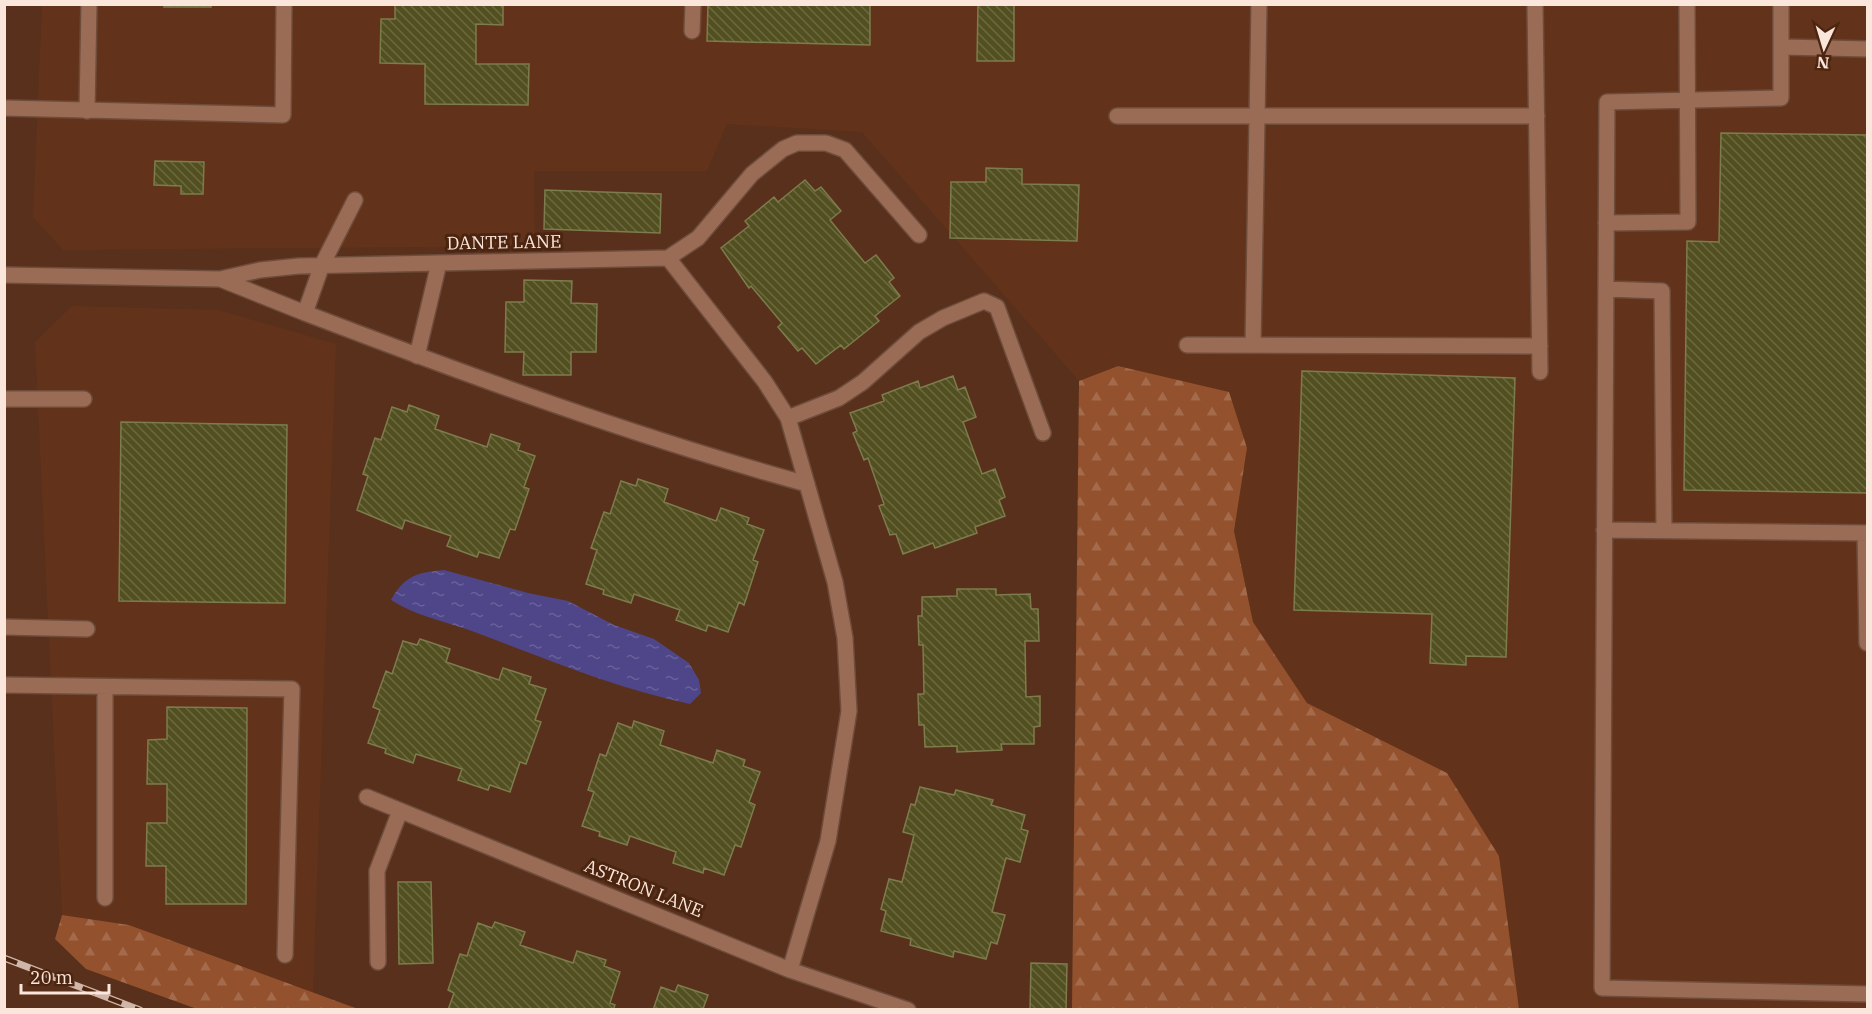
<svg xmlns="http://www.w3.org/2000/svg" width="1872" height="1014" viewBox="0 0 1872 1014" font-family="'IBM Plex Serif',serif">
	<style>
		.built { fill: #62331a }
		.forest { fill: url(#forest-firs) }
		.water { fill: url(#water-ripples) }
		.building { fill: url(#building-back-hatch); stroke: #7d7c4c; stroke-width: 1.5 }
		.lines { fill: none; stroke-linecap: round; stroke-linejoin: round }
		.service-casing { stroke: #6e4c3b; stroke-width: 18 }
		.service { stroke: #9a6c56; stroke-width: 15 }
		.rail-casing { stroke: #d0b6a9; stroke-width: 7 }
		.rail { stroke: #4c2510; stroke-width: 4.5; stroke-dasharray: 14; stroke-linecap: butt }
		.labels { text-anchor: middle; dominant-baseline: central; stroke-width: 6; stroke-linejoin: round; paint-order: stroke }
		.street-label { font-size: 18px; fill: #fbe6dc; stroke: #4c2510 }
	</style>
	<defs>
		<pattern id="forest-firs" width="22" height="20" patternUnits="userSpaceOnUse" patternTransform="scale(1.5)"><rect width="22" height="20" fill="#93512e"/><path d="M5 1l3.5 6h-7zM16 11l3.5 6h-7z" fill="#a36a4c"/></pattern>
		<pattern id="water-ripples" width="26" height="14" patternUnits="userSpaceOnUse" patternTransform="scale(1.5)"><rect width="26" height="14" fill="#4f4689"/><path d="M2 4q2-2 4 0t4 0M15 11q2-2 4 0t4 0" fill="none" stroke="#696199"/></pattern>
		<pattern id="building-back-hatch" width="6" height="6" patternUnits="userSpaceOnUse" patternTransform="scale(1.5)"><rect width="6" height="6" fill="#525021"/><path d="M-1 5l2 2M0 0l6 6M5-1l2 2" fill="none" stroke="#6c6941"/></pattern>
	</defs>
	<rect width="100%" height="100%" fill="#58301b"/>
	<!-- built -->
	<path class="built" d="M42,5H1867V1009H1519L1499,856L1447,773L1307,703L1253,622L1234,531L1247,448L1118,366L1079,381L862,132L727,124L707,171H534L535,246L63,250L33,217Z
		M72,306L218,310L336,344L313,992L129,925L62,915L35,342Z"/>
	<!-- forest -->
	<path class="forest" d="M1118,366L1229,392L1247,448L1234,531L1253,622L1307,703L1447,773L1499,856L1519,1009H1072L1079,381Z
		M62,915L129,925L358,1009H197L86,969L55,939Z"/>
	<!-- water -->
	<path class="water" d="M444,570L528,593L568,601L614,625L654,639L689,663L699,680L701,693L690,704C614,688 544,658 472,631C444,621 416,616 391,600C404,576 418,572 444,570Z"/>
	<!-- building -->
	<path class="building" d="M164,4H211V7H164Z
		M395,4H503V25L476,24V64H529L528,105L425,104V64L380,63L381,19H395Z
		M708,4H870V45L707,41Z
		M978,4H1014V61H977Z
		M1721,133L1868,135V493L1684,490L1687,241L1719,242Z
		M155,161L204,162L203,194H181V186L154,185Z
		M986,168L1022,169V184L1079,185L1077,241L950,238L951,182H986Z
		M805,180L815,191L821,187L841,211L830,220L865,263L876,255L894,278L889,282L900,296L875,316L879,321L844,349L841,345L816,364L802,348L798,351L778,327L782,323L751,286L749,288L721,248L749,226L745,221L774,197L778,202Z
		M545,190L661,194L660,233L544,229Z
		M524,280L572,281L571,303L597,304L596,352H571V375H523L524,352H505L506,302H524Z
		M1302,371L1515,378L1506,657L1466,656V665L1430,663L1432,614L1294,610Z
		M953,376L958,390L965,387L976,417L963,422L982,474L995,469L1005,497L999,500L1005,516L975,527L977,533L935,548L933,543L903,554L896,534L890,535L879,506L884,504L868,458L864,460L853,433L857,431L850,413L884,401L882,395L918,381L920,388Z
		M409,405L439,416L435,429L487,447L491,434L520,444L518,450L535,456L524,487L529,489L515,530L510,529L499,558L479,552L477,557L447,546L451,536L405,520L402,529L357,510L368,476L363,474L375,438L381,440L392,407L407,412Z
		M121,422L287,425L285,603L119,601Z
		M638,479L668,489L664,502L716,521L721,508L749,518L747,524L764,530L753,560L758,562L744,605L739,602L728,632L708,625L706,631L676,620L680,610L634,594L631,603L603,594L604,590L586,584L597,550L591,548L604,512L610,514L621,481L636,486Z
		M957,589H996V595L1030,594L1031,609H1038L1039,641H1025L1026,697L1040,696V726L1034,727V744H1001L1002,750L957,752V746L925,747L924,725H919L918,694H924L923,645H919L918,616H922V597L957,596Z
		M420,639L450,649L446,662L499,680L503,668L531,677L529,684L546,689L535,720L541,722L526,764L520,762L510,792L490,785L488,790L458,780L462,769L416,754L413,763L385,753L386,749L368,743L380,710L373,707L386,671L392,674L403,641L417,645Z
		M167,707L247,708L246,904H166V866H146L147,823H167V784H147L148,740L167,739Z
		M634,721L664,731L660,745L713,763L717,750L745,760L743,766L760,772L749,802L755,805L741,847L735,845L724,875L704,868L703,873L673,863L676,852L630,836L627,845L599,836L600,832L582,826L594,792L588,790L600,754L606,756L618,723L632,728Z
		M920,787L954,795L956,790L993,800L991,805L1025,815L1021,829L1028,831L1020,862L1006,858L992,912L1005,915L997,944L991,942L986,959L954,951L953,957L910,945L911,939L881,931L886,911L881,909L889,879L902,882L914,835L903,832L911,804L915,805Z
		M398,882H431L433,963L399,964Z
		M495,922L525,932L520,945L573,963L577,951L606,960L604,966L620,972L610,1003L615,1005L613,1010H448L454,993L448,990L460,954L467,956L478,923L492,928Z
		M1031,963L1067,964L1066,1010H1030Z
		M678,985L708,995L703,1009L705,1010H653L661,987L675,992Z"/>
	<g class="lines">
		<!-- service casing -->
		<g class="service-casing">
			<path id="service" d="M1535,4L1540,372
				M1781,4V98L1607,102L1602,988L1868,994
				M692,31L693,4
				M1782,47L1868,49
				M4,108L283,115L284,4
				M87,111L89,4
				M1117,116H1537
				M1606,223L1688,222L1687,4
				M668,258L765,382L788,418L835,582L845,638L849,711L828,841L790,970
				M4,275L220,279L260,270L299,266L668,258L698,238L752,174L783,149L797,143H826L845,150L919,235
				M220,279L305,313L322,265L355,200
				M1606,289L1662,291L1664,530
				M305,313C470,376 636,437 807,484
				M1187,345L1540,346
				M1253,345L1259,4
				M417,356L439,263
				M4,399H84
				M788,418L839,398L863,382L919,332L943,318L984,301L997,307L1043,433
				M1604,530L1868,533
				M1865,533L1867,643
				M4,627L87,629
				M4,685L292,689L285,955
				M105,687V898
				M367,797L790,970L908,1010
				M378,962L377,871L400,811"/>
		</g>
		<!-- service -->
		<use href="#service" class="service"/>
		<!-- rail casing -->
		<g class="rail-casing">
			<path id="rail" d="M4,958L140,1010"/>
		</g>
		<!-- rail -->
		<use href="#rail" class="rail"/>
	</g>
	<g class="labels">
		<!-- street labels -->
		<g class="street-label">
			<text transform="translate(504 242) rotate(-1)">DANTE LANE</text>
			<text transform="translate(644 888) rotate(22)">ASTRON LANE</text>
		</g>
	</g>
	<!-- border -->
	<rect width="1872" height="1014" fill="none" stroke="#fbe6dc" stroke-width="12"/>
	<!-- north arrow -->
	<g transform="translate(1824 48) rotate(184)" stroke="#4c2510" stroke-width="4.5" paint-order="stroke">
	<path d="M0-4.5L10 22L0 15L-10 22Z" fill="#fbe6dc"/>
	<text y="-9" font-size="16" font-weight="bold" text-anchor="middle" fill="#fbe6dc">N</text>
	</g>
	<!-- scale -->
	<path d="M21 984v9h88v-9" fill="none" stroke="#fbe6dc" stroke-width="3"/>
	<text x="30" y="984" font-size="18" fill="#fbe6dc" stroke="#4c2510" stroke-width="4.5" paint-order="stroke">20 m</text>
</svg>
